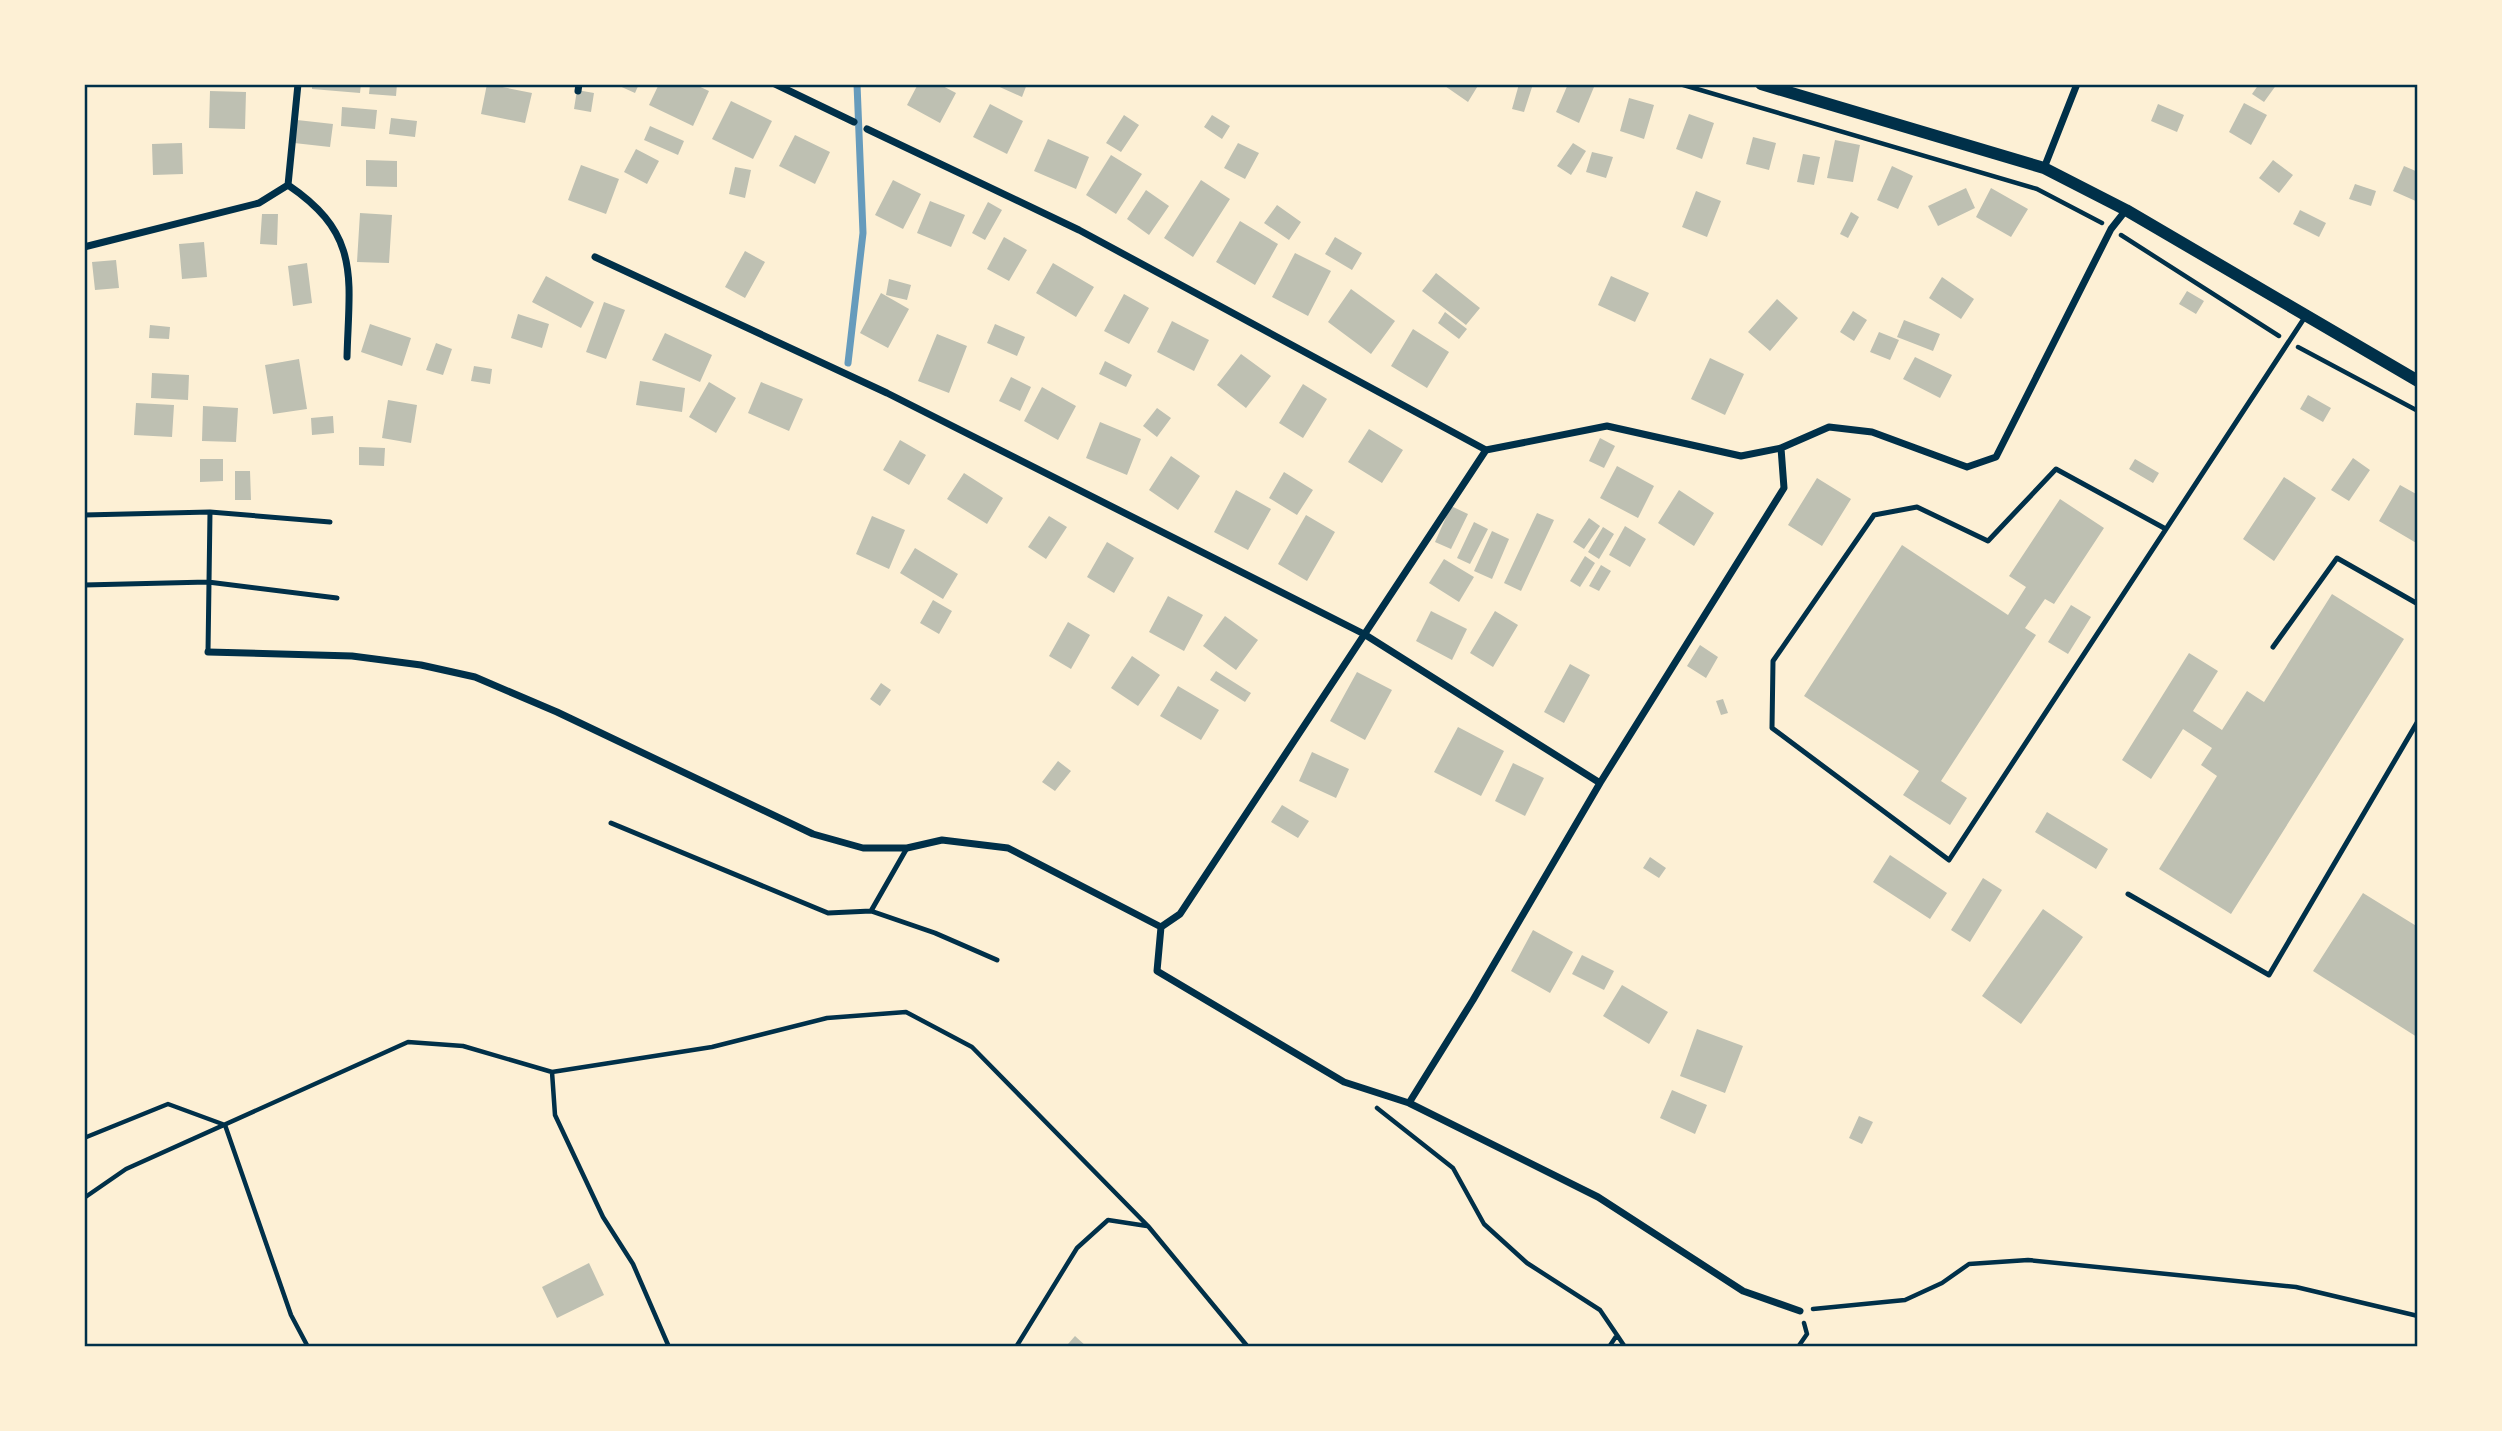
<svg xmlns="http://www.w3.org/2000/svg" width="2502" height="1431" viewBox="0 0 2502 1431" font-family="'Source Sans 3',sans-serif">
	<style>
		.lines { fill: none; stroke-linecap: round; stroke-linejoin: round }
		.stream { stroke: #669bbc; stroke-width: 7 }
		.building { fill: #bec0b2 }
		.path { stroke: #003049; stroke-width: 4.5 }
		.service { stroke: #003049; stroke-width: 5 }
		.minor { stroke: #003049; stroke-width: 7 }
		.tertiary { stroke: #003049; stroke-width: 12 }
		.neatline { fill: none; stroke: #003049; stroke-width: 2.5 }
	</style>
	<rect width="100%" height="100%" fill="#fdf0d5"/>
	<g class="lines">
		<!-- stream -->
		<path class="stream" d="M848,363L863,233L857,84"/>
	</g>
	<!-- building -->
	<path class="building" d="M312,84H361L360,93L312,89Z
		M370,84H397L396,96L369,94Z
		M487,84L532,93L525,123L481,114Z
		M615,84H639L635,93Z
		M659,84H694L709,91L693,126L649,105Z
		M918,84H939L956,93L940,123L907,105Z
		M993,84H1027L1022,97Z
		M1442,84H1479L1468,102Z
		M1519,84H1533L1524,112L1512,109Z
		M1568,84L1594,87L1579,123L1556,112Z
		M2259,84H2277L2264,102L2252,94Z
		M577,90L594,93L591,112L574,109Z
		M210,91L246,92L245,129L209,128Z
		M1629,98L1654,105L1644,139L1620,131Z
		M731,101L772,121L753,159L712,139Z
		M2244,103L2267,115L2251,145L2229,132Z
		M990,104L1023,121L1007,154L973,137Z
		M2158,104L2184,115L2177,132L2151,121Z
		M342,107L377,110L375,129L341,126Z
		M1689,114L1714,123L1702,159L1676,149Z
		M1124,115L1139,125L1121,152L1106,143Z
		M1212,115L1230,126L1222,139L1204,127Z
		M391,118L417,121L415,137L389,134Z
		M297,120L333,124L330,147L294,143Z
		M650,126L684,141L678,155L644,140Z
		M795,135L830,152L815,184L779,166Z
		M1753,137L1776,143L1769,170L1746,164Z
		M1048,139L1089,157L1076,189L1034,171Z
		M1835,140L1860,145L1853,182L1827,178Z
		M182,143L183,174L153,175L152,144Z
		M1238,143L1259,153L1245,179L1224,168Z
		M1573,143L1586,151L1571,175L1557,166Z
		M636,149L659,161L647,184L624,172Z
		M1592,152L1613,157L1606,178L1586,172Z
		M1803,154L1820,157L1814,185L1797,182Z
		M1111,155L1142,174L1116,214L1086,195Z
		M366,160L397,161V187L366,186Z
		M2273,160L2293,175L2279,193L2259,178Z
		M581,165L619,179L606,214L568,200Z
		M1892,166L1913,176L1898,209L1877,200Z
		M2404,166L2418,172V202L2393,191Z
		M735,167L751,170L745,198L729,194Z
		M893,180L921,194L903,229L875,215Z
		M1201,180L1230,199L1193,257L1164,238Z
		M2355,184L2376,191L2371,206L2349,199Z
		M1966,188L1975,208L1938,226L1928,206Z
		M1991,188L2028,209L2011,237L1976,217Z
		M1146,190L1169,206L1149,235L1127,219Z
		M1696,191L1721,201L1707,237L1682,227Z
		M930,201L965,215L951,247L917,233Z
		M988,202L1002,210L985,240L972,233Z
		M1277,205L1301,222L1289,240L1264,223Z
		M2300,210L2326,223L2319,237L2293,224Z
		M1851,212L1859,217L1848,238L1840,234Z
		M360,213L392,215L389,263L357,262Z
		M262,214H278L277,245L260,244Z
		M1240,221L1278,244L1255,285L1216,262Z
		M1004,237L1027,250L1009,281L987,269Z
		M1335,237L1362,253L1352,270L1325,254Z
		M204,242L207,277L182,279L179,244Z
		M745,251L765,262L745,298L725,287Z
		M1295,253L1331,271L1308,316L1272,297Z
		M116,260L119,288L95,290L92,262Z
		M307,263L312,303L293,306L288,266Z
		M1053,263L1094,287L1076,317L1036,293Z
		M1436,273L1480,308L1466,325L1422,291Z
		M546,276L594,302L581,328L532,302Z
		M1611,276L1649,293L1635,322L1598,305Z
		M1942,277L1974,299L1961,319L1929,298Z
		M889,279L911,285L907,300L886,295Z
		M1351,289L1395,321L1371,354L1328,322Z
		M2187,291L2204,301L2196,314L2179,304Z
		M881,293L909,309L888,348L860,333Z
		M1124,294L1149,308L1129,344L1104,331Z
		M1777,299L1798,318L1770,351L1748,332Z
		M604,302L625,310L606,359L586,352Z
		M1853,311L1867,320L1854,341L1840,332Z
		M1445,312L1467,329L1459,339L1438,323Z
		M518,314L549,324L542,348L511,338Z
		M1904,320L1940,334L1933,351L1897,337Z
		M1172,321L1209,340L1194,371L1157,352Z
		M370,324L411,338L402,366L361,352Z
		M995,324L1025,337L1017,356L987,343Z
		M150,325L170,327L169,339L149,338Z
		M1413,329L1449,352L1427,388L1391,366Z
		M1879,332L1899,340L1890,360L1870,352Z
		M665,333L712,355L700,382L652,360Z
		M937,334L967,346L949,393L918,381Z
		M436,343L452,349L443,375L426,370Z
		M1241,354L1271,376L1246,408L1217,385Z
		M1915,357L1952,375L1940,398L1903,379Z
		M1710,358L1744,374L1725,415L1691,399Z
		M299,359L307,409L273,414L265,365Z
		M1105,361L1132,375L1126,387L1099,374Z
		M474,366L492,369L490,384L471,381Z
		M152,373L189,375L188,400L151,398Z
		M1011,377L1031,387L1020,411L999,401Z
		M640,381L685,388L682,412L636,405Z
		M709,382L736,398L716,433L689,417Z
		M761,382L803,399L789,431L748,413Z
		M1303,384L1327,399L1303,438L1279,423Z
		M1042,387L1076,406L1058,440L1024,421Z
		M2308,395L2331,408L2323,422L2300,409Z
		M388,400L417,405L411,443L382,438Z
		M136,403L174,405L172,437L134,435Z
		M203,406L238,408L236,442L202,441Z
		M1157,408L1171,418L1157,437L1143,426Z
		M333,416L334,433L312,435L311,418Z
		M1100,422L1141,439L1127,475L1086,458Z
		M1369,429L1403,450L1382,483L1348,462Z
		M1600,438L1615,446L1604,468L1589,461Z
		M900,440L926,455L909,485L883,470Z
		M359,447L385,448L384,466L359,465Z
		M1171,456L1200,476L1178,510L1149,490Z
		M2353,458L2370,470L2349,501L2331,490Z
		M200,459H223V481L200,482Z
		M2135,459L2159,473L2153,483L2129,469Z
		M1617,466L1654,486L1638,518L1600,498Z
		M235,471H250L251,500H235Z
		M1284,472L1313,490L1297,515L1269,498Z
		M964,473L1003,498L987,524L947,499Z
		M2284,477L2316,498L2274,561L2243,539Z
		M1817,478L1851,499L1822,546L1788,525Z
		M2400,485L2418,495V544L2379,521Z
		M1236,490L1271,509L1248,550L1214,532Z
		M1679,490L1714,513L1694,546L1658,523Z
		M2060,499L2104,528L2054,604L2045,599L2025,628L2036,635L1941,781L1967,798L1950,825L1903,795L1919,771L1804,696L1902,545L2008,615L2026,587L2009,576Z
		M1451,506L1468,514L1451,549L1435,542Z
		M1537,513L1554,520L1521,591L1504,583Z
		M1306,515L1335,532L1307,581L1278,564Z
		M872,516L905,530L889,569L856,554Z
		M1049,516L1067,527L1046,559L1028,547Z
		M1589,518L1600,526L1584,549L1573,542Z
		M1474,522L1488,529L1470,564L1457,558Z
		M1625,526L1646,539L1630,567L1609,555Z
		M1603,527L1614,534L1599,559L1588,552Z
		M1492,531L1509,539L1492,579L1474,571Z
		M1107,542L1134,558L1114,593L1087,577Z
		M915,548L958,574L943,599L900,573Z
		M1585,556L1595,563L1580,587L1570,581Z
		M1444,559L1474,577L1459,602L1429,583Z
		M1601,565L1611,571L1599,591L1589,586Z
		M2332,594L2404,639L2231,914L2159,869L2217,776L2201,765L2212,748L2183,729L2151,779L2122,760L2189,653L2218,671L2193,711L2222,730L2247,691L2264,702Z
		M1168,596L1203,615L1184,651L1149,632Z
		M933,600L952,611L939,634L920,623Z
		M2071,605L2091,617L2068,654L2048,642Z
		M1431,611L1467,629L1452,660L1416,641Z
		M1495,611L1518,625L1493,667L1470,653Z
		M1225,616L1258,640L1236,670L1203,646Z
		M1068,622L1090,635L1071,669L1049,656Z
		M1700,645L1718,657L1706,678L1687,666Z
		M1132,656L1160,675L1138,706L1111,688Z
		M1570,664L1590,675L1564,723L1544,712Z
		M1216,671L1251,693L1245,702L1210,680Z
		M1357,672L1392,690L1365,740L1330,721Z
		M881,683L891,690L880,706L870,699Z
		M1178,686L1219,710L1201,740L1160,716Z
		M1723,699L1728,713L1721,715L1716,701Z
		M1458,727L1504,751L1481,796L1434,772Z
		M1312,752L1349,769L1336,798L1299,781Z
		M1058,761L1071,771L1055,791L1042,782Z
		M1513,763L1544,778L1525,816L1495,801Z
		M1282,805L1309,821L1298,838L1271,822Z
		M2047,812L2108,849L2096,869L2035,832Z
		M1890,855L1947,893L1930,919L1873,882Z
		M1650,857L1666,868L1659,878L1643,868Z
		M1983,878L2002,890L1970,942L1951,930Z
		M2363,893L2418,927L2417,1037L2313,971Z
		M2043,909L2083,937L2021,1024L1982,996Z
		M1533,930L1573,952L1550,993L1511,971Z
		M1582,955L1614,971L1604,990L1572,974Z
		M1622,985L1668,1012L1649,1044L1603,1016Z
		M1697,1029L1743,1046L1725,1093L1680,1076Z
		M1672,1090L1707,1105L1695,1134L1660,1118Z
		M1859,1116L1873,1122L1862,1144L1849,1138Z
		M589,1263L604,1295L557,1318L542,1287Z
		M1075,1336L1087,1347L1068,1344Z"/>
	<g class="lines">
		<!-- path -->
		<path class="path" d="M1680,84L2037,189L2102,223
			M2121,235L2279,336
			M2298,347L2418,411
			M552,1072L555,1115L603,1217L633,1264L669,1347
			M1377,1108L1453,1168L1484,1224L1527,1263L1600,1310L1617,1335L1609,1347
			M84,1138L168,1104L225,1125L291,1315L308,1347
			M84,1198L126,1169L408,1042L463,1046L552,1072L712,1047L827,1018L906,1012L972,1047L1148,1226L1248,1347
			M1813,1309L1905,1300L1942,1283L1969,1264L2028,1260L2296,1287L2418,1316
			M1617,1335L1625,1347
			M1016,1347L1077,1248L1108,1220L1147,1226
			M1798,1347L1807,1334L1804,1323"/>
		<!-- service -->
		<path class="service" d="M84,515L210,512L330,522
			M2164,528L2056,469L1988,541L1917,507L1874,515L1773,661L1772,728L1949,860L2305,317
			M84,585L208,582L337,598
			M2273,647L2337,558L2418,604
			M208,652L210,512
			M611,823L828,913L871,911L907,848
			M2128,894L2269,975L2418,721
			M871,911L935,933L997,960"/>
		<!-- minor -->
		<path class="minor" d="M775,84L854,122
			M578,91L579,84
			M867,129L1079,230L1486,450L1607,426L1741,456L1781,448L1829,427L1872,432L1967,467L1996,457L2111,229L2126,210
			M2044,168L2077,84
			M288,185C362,235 349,279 347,357
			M84,247L259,203L288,185L298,84
			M595,257L887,393L1364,634L1600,783
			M208,652L352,656L421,665L475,677L557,712L813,834L863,848H907L942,840L1008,848L1161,927L1157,971L1344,1082L1409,1103L1598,1197L1743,1291L1800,1311
			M1161,927L1180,914L1486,450
			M1409,1103L1473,1000L1600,783L1784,488L1781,448"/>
		<!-- tertiary -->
		<path class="tertiary" d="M1761,84L2044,168L2126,210L2418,381"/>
	</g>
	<!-- border -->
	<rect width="2502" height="1431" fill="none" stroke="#fdf0d5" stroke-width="172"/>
	<rect x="86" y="86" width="2330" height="1259" class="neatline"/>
</svg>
